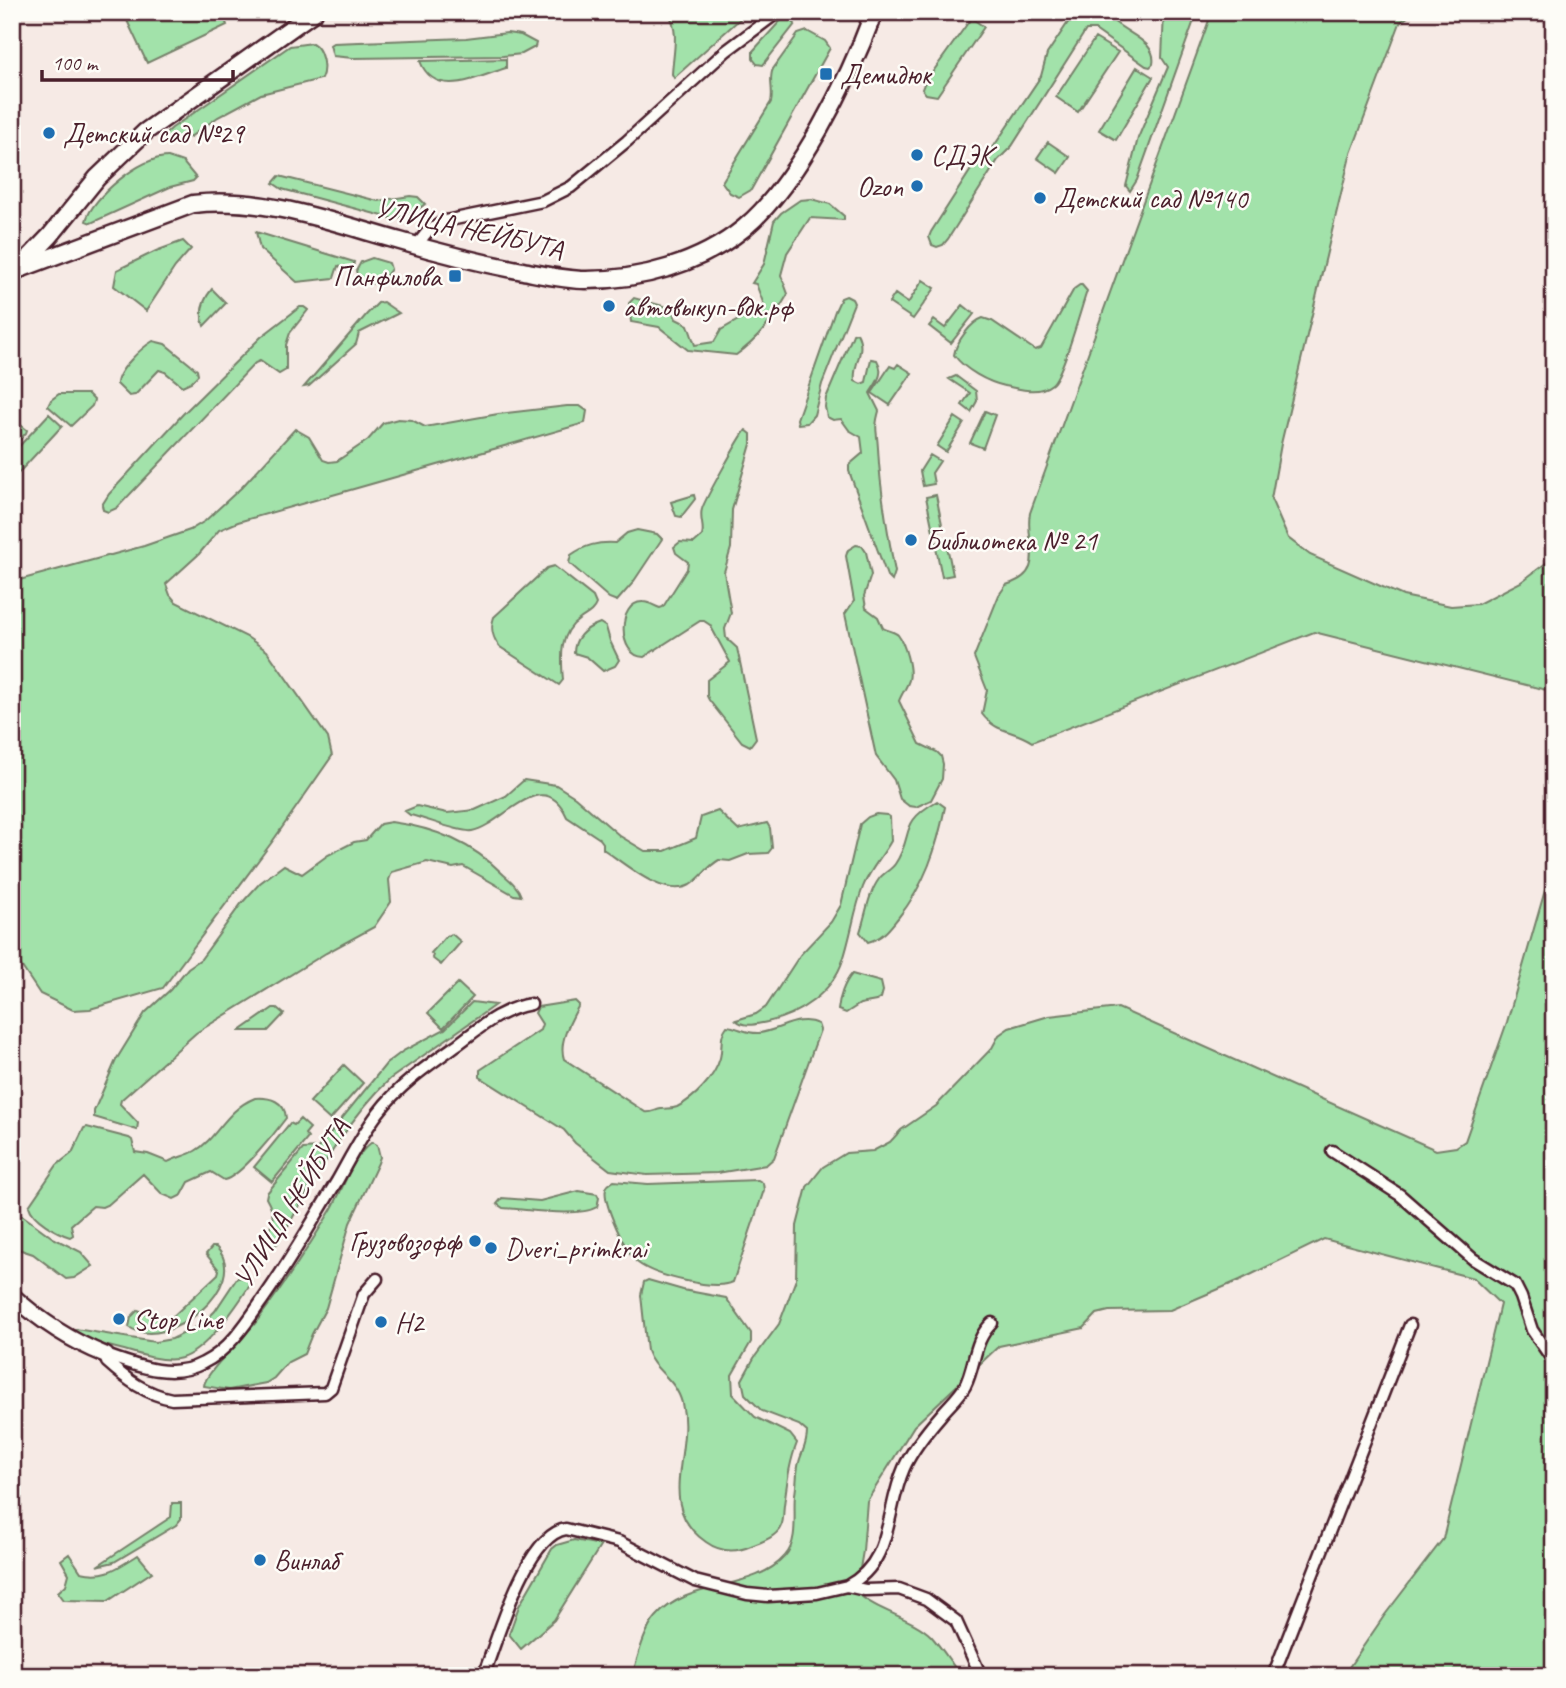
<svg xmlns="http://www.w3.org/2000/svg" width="1566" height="1688" viewBox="0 0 1566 1688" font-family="Caveat,sans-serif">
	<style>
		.green { fill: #a2e2aa; stroke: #76806a; stroke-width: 2 }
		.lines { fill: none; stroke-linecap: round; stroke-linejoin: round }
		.street-casing { stroke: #4a1f2b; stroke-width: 15 }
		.secondary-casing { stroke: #4a1f2b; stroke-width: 19 }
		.primary-casing { stroke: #4a1f2b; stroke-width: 21 }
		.street { stroke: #fdfcf7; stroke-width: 10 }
		.secondary { stroke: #fdfcf7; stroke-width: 14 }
		.primary { stroke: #fdfcf7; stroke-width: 16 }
		.poi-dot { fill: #1f6fb2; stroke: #fdfcf7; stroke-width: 2.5 }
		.labels { text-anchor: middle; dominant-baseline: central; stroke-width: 5; stroke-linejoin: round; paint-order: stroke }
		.poi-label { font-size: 28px; fill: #4a1f2b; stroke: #fdfcf7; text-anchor: start }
		.street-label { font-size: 28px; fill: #4a1f2b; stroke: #fdfcf7 }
	</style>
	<rect width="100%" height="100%" fill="#f6eae5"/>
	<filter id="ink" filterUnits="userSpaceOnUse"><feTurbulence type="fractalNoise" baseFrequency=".0143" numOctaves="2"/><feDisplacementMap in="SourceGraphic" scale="14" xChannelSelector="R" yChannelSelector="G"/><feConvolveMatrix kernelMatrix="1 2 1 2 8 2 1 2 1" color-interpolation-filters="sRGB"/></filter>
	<g filter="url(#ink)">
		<!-- green -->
		<path class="green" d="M123,12H222L227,25L147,63Z
			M668,12H741L742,13L740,19L674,78L672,74C673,53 680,31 668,12Z
			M1075,12H1106C1116,32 1158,38 1153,64L1150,67L1146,66L1095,30H1086L1012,146L998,160L948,239L943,245L937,247L932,245L929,237L931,232L981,154L994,146L1041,76L1047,54Z
			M1164,12H1197L1137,180L1130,191L1126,186L1138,138L1168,67L1162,58Z
			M1212,12H1414L1400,23L1350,156L1281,444L1271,499L1288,538L1310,555L1403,596L1451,606L1478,604L1521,582L1554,557V692L1314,632L1032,742C1013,729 997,734 982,714L987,690L974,657L999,595L1006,585C1049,572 1024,543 1030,513Z
			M782,19L791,20L795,24L763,65L757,64L753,59V51Z
			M973,19L984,27L937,96L926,94L922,89L924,84L970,20Z
			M807,31L825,41L830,48L751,190L739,197L730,193L722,182L771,102C774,90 768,79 773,69L798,34Z
			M507,33L521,35L536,43L535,47L522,54L503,56L353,58L333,56L330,45L333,43L466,38Z
			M1095,38L1118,52L1078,112L1056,97Z
			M312,43C323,49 326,69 321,79L261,94L218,117L190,137L171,143L160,142L162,137L172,128L290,46Z
			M506,59V68C477,77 435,100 420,61Z
			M1137,67L1153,77L1116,140L1099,130Z
			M1048,142L1070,157L1059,173L1037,158Z
			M168,157L183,162L196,178L193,181L170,187L91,223L86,221C92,197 142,156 168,157Z
			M279,176L378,201L410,196L418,197L425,204L415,212L394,219L282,189L273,183Z
			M811,199L830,204L844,216V220L810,218L787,253L781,275L788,294C774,318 759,339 736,355L688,350L659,327L631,322L629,303L634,298L671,308L676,319L688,325L695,345L714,342L721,330L764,305L756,284L752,283L764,264L774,221L781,213L800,200Z
			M256,232L354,262L352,271L338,266L334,278L297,282L260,249Z
			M183,241L191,249L175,267L146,311L114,286L117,270L156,251Z
			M372,258L389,263L391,269L381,282L369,284L360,281L356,271L361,262Z
			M923,280L935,288L913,319L889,303L895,294L908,303Z
			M1081,284L1087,291C1081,308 1063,375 1052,384C1038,395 1021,389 1005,386C987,382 965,370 954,355C956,342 971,322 983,318L992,321L1035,350L1041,348L1074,289Z
			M212,289L226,303L204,326C199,313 203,300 212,289Z
			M846,296L852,299L854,303L822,384L814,415L807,423L798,424L797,419L835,311L841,298Z
			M383,302L399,313L359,333L356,344L309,386L304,387L367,314L378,303Z
			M963,305L974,314L951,343L929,326L934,320L945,328Z
			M300,307H304L308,310L290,333L286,345V370L279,374L260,361L255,363L117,508L108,512L103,510L102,505L109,494L183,414L261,337Z
			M857,333C867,351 852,364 855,381L861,384L866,382L871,359L877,360C885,373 877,382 870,393L879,411C874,429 877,430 878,448C880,490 887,530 895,572L892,581L887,576L849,471V465L863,453L861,437L849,430L841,419L833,420L827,417L825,407L826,398L852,337L853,334Z
			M153,341L165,344L197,370L198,375L191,382L182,386L165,372L159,370L135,395L129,396L117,384C117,371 141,348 153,341Z
			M898,364L912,373L890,405L872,393L890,366L895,368Z
			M956,376L976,391L977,401L971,412L962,405L970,393L949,379Z
			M59,394H88L94,400L92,406L71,426L48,406L51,400Z
			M567,406H580L587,411L585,423L238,522L219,530L199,554L166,584L170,595L176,602L247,637L267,651L328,738L332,756L272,842L163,988L90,1009L73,1010L40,994L12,952V582L144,546L190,530L205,521L242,487L295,429L309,437L323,460L329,462L337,461L368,440L383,423L398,419L412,420L425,427L498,414Z
			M985,411L995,415L983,448L970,443Z
			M49,414L62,426L12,480V454Z
			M955,417L964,423L946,452L937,446Z
			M12,421L17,422L27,430L26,433L12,448Z
			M746,430L751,434V444L732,510L731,548L724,572L731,613L725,629L726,638L737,648L756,738L750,746L742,742L709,700L707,696V680L730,662L710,625L704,621H700L644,657C617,657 617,601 643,602C649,602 654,606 660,608L663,607L687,569L688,562L676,553L674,547L680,542L694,543L702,536C705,527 699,519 702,509C704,501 741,435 746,430Z
			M930,455L940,461L932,473L934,484L923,486L920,471Z
			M694,495L695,499L681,517L676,516L671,502Z
			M936,495L943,529L933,531L926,497Z
			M637,530L657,534L662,539L632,584L617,601L609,598L569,563L571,555C585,545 598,542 615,543L627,533Z
			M946,541L953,575L942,577L935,543Z
			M856,545L862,546L866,552L871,575L864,596L866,608L878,617L883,628C888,631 894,631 898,635C905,644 912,669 909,680C907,687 902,693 899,701L920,744L937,752L941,756L943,764L942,779L931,800L916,807L909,806L900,799L894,780L876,756L845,614L854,601L846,556L848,550Z
			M554,566L593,597L596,604C593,612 587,614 580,619C559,633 561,657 563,680L559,685L500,647C493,639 490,628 494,617L547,568Z
			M600,623L606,627L610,641L619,660L615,666L603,671L587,657L574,653C574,636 586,628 600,623Z
			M524,780L556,785L575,797L620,836L645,851H665L696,838L701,817L718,811L738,830L767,823L770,828L772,848L768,853L748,854L730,861L719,860C708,866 701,878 690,885C664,899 625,864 603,849V843L600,839L567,817C543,763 502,826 472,831C460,833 425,818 410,815L405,811L417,806L447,813L475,810L506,796Z
			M937,801L945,807C937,848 925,885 898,918C889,929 883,938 868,942L860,932C866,915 868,894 879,879C883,873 891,870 895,864C915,834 897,824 937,801Z
			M876,814L887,815L890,817L891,841C882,857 870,869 863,887C854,911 851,936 843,960C832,993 799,1015 767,1022C756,1024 745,1028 736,1020L756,1014L766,1007L800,955L831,922L841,905L860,824L868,817Z
			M391,822C436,828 472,843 504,875C511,881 518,887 521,896L514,895L463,866L453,868L427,862L392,872L389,880L391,902L374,927L326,953L196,1033L121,1100L120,1104L138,1123L137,1130L94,1117V1111L116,1060L145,1013L170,990L188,968L201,959L241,904L260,883L284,865L302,874L328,855L354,842L366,840L380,824Z
			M1554,859V1676H1343L1384,1616L1443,1539L1500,1304L1473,1278L1324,1239L1240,1280L1170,1310L1109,1311L1097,1314L1084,1328L999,1346L914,1426L867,1501L863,1551L856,1592C878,1612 911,1617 931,1636C942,1648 951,1663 961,1676H632C638,1657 643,1632 656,1617C688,1579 754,1592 785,1556C799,1541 793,1512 795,1494C797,1484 796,1472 799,1462C802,1451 807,1445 807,1432L799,1425L762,1411L745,1394L742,1380L754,1358L779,1324L796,1279L797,1226L807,1187L823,1167L846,1153L873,1151L890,1142L901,1130L936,1106L992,1048L999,1035L1009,1028L1049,1016L1118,1008L1436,1150L1456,1147L1465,1141L1507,1022Z
			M452,934L461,942L441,965L432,958L433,955L431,953L446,936Z
			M852,974L881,982L883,991L881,998L876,1001L860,1004L846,1013L838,1010C839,998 844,983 852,974Z
			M458,983L473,997L443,1028L428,1013Z
			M575,1001L579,1005C571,1020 558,1042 564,1059L645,1112C652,1113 655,1110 661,1109C667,1108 672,1109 677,1107C695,1098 715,1077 720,1058C723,1046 719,1036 727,1026C738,1027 747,1034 759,1033C779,1031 798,1014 818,1024L820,1030L774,1158L766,1165L717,1173L647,1175L610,1170L575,1143L564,1130L480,1077V1070L540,1030L542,1024L535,1013L538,1007Z
			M472,1002L495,1005L390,1079C342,1124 311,1188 277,1244L271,1246L267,1234C275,1219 274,1212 266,1198L267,1193L303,1149L318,1148L386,1064L403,1051L445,1029Z
			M273,1008H277L284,1014L268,1031H240Z
			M344,1065L363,1083L330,1120L310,1102Z
			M255,1098C270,1097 285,1101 286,1118C275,1133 240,1177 224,1180L211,1172L189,1182L182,1195L174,1199L162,1194L143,1174L109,1204L102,1207L93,1206L71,1225L73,1235L70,1237C57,1233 32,1219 29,1206L57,1165L72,1153L84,1128L87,1127L129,1138L132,1140L135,1152L148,1154L168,1162C177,1157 186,1156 195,1151C217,1139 225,1110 255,1098Z
			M300,1119L310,1128L305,1134L308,1138L272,1182L254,1167L290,1123L294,1125Z
			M372,1142L377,1145L380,1157L378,1163L350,1223L326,1308L312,1334L304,1354L288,1362L274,1378L266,1383L229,1390L204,1386C204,1373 246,1336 257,1321C283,1286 308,1248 331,1210C344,1188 351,1158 372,1142Z
			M758,1180L763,1183L764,1190L733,1282C715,1291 655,1276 638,1263C627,1254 602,1203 606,1188C608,1184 611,1183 614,1181L648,1184Z
			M579,1191L597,1194L599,1198L597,1207C578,1218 526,1209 503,1208L497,1204L502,1198L540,1201Z
			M12,1215L23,1216L53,1238L81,1252L93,1266L74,1278L66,1279L33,1254L12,1247Z
			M212,1247H216C253,1283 168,1354 129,1327L131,1317L138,1310L164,1321H168L218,1274L219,1270L206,1254Z
			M246,1277L252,1282C238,1304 204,1355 177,1359C160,1361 141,1355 124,1350C108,1346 87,1341 73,1332L76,1329L155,1342L172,1339L201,1325L215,1311L237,1278Z
			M648,1280L683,1290L726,1298L751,1333V1342L732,1375L733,1394L755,1417L790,1434L797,1443C789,1463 787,1484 784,1505C783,1512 784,1521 781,1526C777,1537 761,1542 751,1546C735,1553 720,1552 706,1542C654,1506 694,1453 682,1403C675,1377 654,1372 647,1351L641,1295L644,1282Z
			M172,1503H181V1519L176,1525L114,1562L97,1566L171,1517Z
			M574,1540L601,1545L554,1620L521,1649L509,1634L519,1606L552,1549L557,1545Z
			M69,1554L81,1572C106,1578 117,1568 138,1555L152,1572L108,1601L64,1600L58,1592L66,1585L69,1574L61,1560Z"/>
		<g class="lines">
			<!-- street casing -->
			<g class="street-casing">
				<path id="street" d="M416,246L428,231L445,221L543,201L571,187L627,141L726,51L778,12
					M1332,1151L1400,1195L1473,1259L1515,1285L1521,1297L1532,1330L1554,1362
					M106,1355C137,1366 172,1380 203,1363C228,1351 246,1324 261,1302C289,1263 312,1222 337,1181C350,1158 362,1134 378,1113C399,1085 430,1064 458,1044C482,1026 501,1009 531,1004
					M106,1355L107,1362C127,1380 146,1394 172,1399L325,1393L331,1388L364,1294L377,1279
					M847,1586C894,1561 885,1511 904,1468C912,1450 928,1430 941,1415C949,1405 959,1397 965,1386C976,1364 973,1341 992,1323
					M483,1676C497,1642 525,1535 566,1529L619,1542L695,1581L747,1594L768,1596L817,1593L847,1586L865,1590L899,1589L926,1599L956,1621L981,1676
					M1273,1676L1410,1325"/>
			</g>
			<!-- secondary casing -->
			<g class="secondary-casing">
				<path id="secondary" d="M12,1295C40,1321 71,1341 106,1355"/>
			</g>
			<!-- primary casing -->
			<g class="primary-casing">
				<path id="primary" d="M24,263L50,236L97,178L145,132L314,12
					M17,270L193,204C264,196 332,222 400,241C440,253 481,263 523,271C544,275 565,280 586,280C641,280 700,264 744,228C798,183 849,79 874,12"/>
			</g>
			<!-- street -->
			<use href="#street" class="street"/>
			<!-- secondary -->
			<use href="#secondary" class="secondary"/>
			<!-- primary -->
			<use href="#primary" class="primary"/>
		</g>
	</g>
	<!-- markers -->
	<g class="poi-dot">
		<rect x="819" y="67" width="14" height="14" rx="3.5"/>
		<circle cx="49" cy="133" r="7"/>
		<circle cx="917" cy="155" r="7"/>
		<circle cx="917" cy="186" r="7"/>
		<circle cx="1040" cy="198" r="7"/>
		<rect x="448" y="269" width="14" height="14" rx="3.5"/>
		<circle cx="609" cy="306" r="7"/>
		<circle cx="911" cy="540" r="7"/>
		<circle cx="475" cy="1241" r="7"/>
		<circle cx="491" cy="1248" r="7"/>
		<circle cx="119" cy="1319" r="7"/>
		<circle cx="381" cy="1322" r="7"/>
		<circle cx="260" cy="1560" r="7"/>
	</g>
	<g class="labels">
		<!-- poi labels -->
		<g class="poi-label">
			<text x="840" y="74">Демидюк</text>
			<text x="63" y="133">Детский сад №29</text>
			<text x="931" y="155">СДЭК</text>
			<text x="903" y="186" text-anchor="end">Ozon</text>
			<text x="1054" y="198">Детский сад №140</text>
			<text x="441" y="276" text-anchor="end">Панфилова</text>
			<text x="623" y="306">автовыкуп-вдк.рф</text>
			<text x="925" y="540">Библиотека № 21</text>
			<text x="461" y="1241" text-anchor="end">Грузовозофф</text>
			<text x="505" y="1248">Dveri_primkrai</text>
			<text x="133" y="1319">Stop Line</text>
			<text x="395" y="1322">H2</text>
			<text x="274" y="1560">Винлаб</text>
		</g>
		<!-- street labels -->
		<g class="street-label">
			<text transform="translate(469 228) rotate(13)">УЛИЦА НЕЙБУТА</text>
			<text transform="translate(291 1203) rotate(-58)">УЛИЦА НЕЙБУТА</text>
		</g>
	</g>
	<!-- margin -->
	<rect width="1566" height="1688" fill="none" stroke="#fdfcf7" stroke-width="42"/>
	<rect x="21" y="21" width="1524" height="1646" fill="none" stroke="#4a1f2b" stroke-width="2.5" filter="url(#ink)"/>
	<!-- scale -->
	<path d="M42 70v10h191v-10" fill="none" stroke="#4a1f2b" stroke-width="3.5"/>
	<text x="52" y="70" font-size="21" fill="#4a1f2b" stroke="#fdfcf7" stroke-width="5" paint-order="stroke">100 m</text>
</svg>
